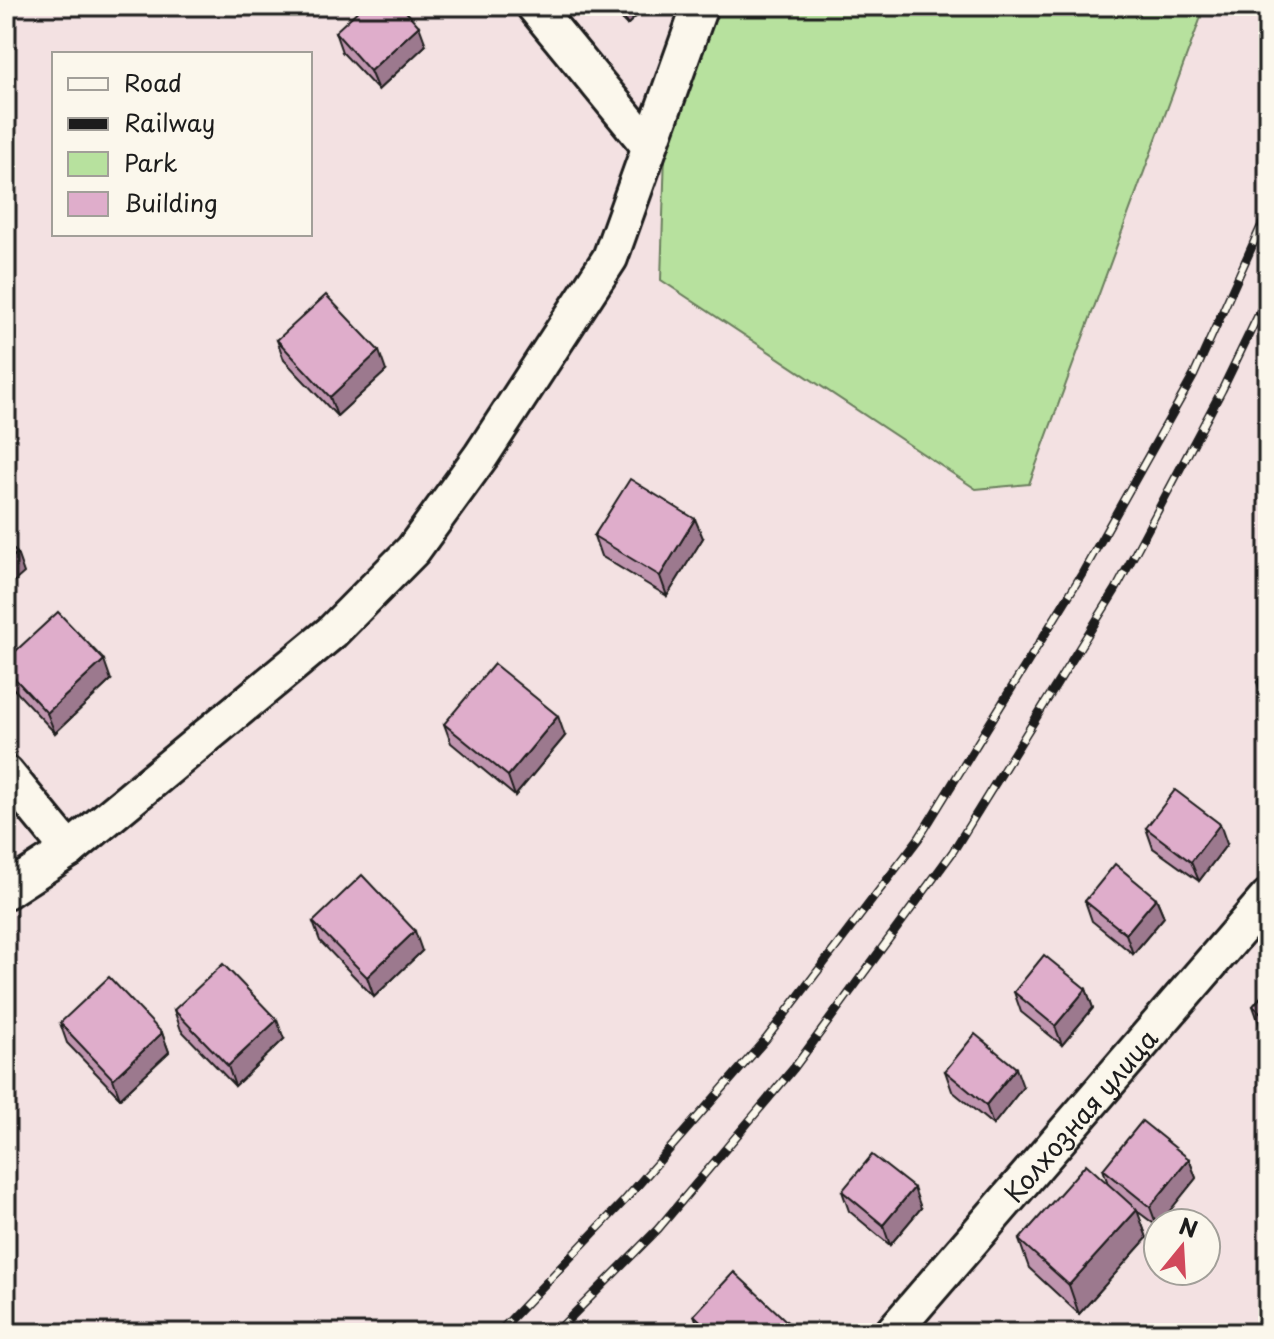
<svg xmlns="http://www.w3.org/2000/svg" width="1274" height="1339" viewBox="0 0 1274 1339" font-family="'Playpen Sans',sans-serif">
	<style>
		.green { fill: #b7e19e; stroke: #6a7e5d; stroke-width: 2 }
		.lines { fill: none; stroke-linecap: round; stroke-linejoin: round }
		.minor-casing { stroke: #1c1c1c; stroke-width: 40 }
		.minor { stroke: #fbf7ec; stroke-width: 34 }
		.rail-casing { stroke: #1c1c1c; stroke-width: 9 }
		.rail { stroke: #fbf7ec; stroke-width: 6; stroke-dasharray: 18; stroke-linecap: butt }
		.wall { fill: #c095af; stroke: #1c1c1c; stroke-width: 2 }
		.shaded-wall { fill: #9c798e; stroke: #1c1c1c; stroke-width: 2 }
		.building { fill: #dfadcb; stroke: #1c1c1c; stroke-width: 2 }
		.labels { text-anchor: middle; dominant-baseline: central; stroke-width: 6; stroke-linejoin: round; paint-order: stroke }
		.street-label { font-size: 26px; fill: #1c1c1c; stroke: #fbf7ec }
	</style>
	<rect width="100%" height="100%" fill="#f3e1e2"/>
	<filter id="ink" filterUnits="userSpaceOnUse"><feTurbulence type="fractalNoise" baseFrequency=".0125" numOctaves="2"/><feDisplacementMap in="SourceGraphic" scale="16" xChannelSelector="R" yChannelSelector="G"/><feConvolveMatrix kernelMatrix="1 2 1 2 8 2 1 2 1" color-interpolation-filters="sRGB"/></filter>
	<g filter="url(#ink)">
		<!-- green -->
		<path class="green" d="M719,6H1205L1029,484L976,489L661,280L665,152Z"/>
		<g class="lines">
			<!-- minor casing -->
			<g class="minor-casing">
				<g id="minor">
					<path d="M534,6L649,146"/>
					<path d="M6,773L69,850"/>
					<path d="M6,891L69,850L332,632L413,550L481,456L610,258L700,6"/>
					<path id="s1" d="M892,1333L1268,897"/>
				</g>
			</g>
			<!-- minor -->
			<use href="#minor" class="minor"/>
			<!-- rail casing -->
			<g class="rail-casing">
				<path id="rail" d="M498,1333L624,1201L766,1039L919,838L1082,574L1194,375L1268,211
					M555,1333L658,1229L794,1068L952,853L1116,589L1222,390L1268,295"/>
			</g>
			<!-- rail -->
			<use href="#rail" class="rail"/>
		</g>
		<!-- wall -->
		<path class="wall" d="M609,6H647L627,25Z
			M335,32L426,45L378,90L342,52Z
			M277,340L386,371L337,416L284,360Z
			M594,536L703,538L667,596L601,556Z
			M6,660L111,680L55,733L9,684L6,677Z
			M1268,669V705L1264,702L1257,682Z
			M444,724L565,736L515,796L451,743Z
			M1146,828L1227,844L1199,881L1153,848Z
			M1156,898L1164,917L1133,954L1092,921L1085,901Z
			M313,922L422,951L374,997L320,941Z
			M1086,989L1093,1008L1062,1045L1021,1012L1014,992Z
			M1268,989V1032L1260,1026L1253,1006Z
			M174,1010L284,1039L235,1086L181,1030Z
			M60,1023L162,1033L169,1052L120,1098L67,1043Z
			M945,1071L1023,1087L993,1125L952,1091Z
			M1189,1159L1196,1178L1157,1226L1137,1211L1147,1238L1079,1314L1029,1268L1019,1240L1108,1184L1103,1169Z
			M842,1191L921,1208L890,1245L849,1211Z
			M694,1315L796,1333H701Z"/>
		<!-- shaded-wall -->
		<path class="shaded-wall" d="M620,6H647L627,25Z
			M419,26L426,45L378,90L370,71Z
			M379,351L386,371L337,416L330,397Z
			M695,519L703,538L667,596L660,576Z
			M17,553L24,573L6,589V563Z
			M104,660L111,680L55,733L47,713Z
			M558,716L565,736L515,796L508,776Z
			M1220,824L1227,844L1199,881L1191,862Z
			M1156,898L1164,917L1133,954L1126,934Z
			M415,931L422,951L374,997L367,977Z
			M1086,989L1093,1008L1062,1045L1055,1026Z
			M277,1020L284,1039L235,1086L228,1066Z
			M162,1033L169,1052L120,1098L113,1079Z
			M1016,1068L1023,1087L993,1125L986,1105Z
			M1189,1159L1196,1178L1160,1223H1158L1157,1226L1150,1207Z
			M914,1188L921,1208L890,1245L883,1225Z
			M1137,1210L1147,1238L1079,1314L1069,1285Z"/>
		<!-- building -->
		<path class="building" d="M363,6H401L419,26L370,71L335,32Z
			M326,295L379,351L330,397L277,340Z
			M630,479L695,519L660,576L594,536Z
			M6,542L17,553L6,563Z
			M58,612L104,660L47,713L6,669V660Z
			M494,664L558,716L508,776L444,724Z
			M1268,669V692L1257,682Z
			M1175,790L1220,824L1191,862L1146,828Z
			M1115,864L1156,898L1126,934L1085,901Z
			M362,875L415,931L367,977L313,922Z
			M1044,955L1086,989L1055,1026L1014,992Z
			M223,964L277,1020L228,1066L174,1010Z
			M109,977L162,1033L113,1079L60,1023Z
			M1268,989V1019L1253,1006Z
			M975,1034L1016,1068L986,1105L945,1071Z
			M1142,1121L1189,1159L1150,1207L1103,1169Z
			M872,1155L914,1188L883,1225L842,1191Z
			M1086,1164L1137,1210L1069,1285L1019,1240Z
			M734,1272L796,1330L793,1333H713L694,1315Z"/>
	</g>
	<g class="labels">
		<!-- street labels -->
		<g class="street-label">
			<text stroke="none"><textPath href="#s1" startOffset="288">Колхозная улица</textPath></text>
		</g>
	</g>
	<!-- margin -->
	<rect width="1274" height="1339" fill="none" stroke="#fbf7ec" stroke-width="32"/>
	<rect x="16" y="16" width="1242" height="1307" fill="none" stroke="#1c1c1c" stroke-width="3" filter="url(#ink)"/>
	<!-- legend -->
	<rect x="52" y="52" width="260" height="184" fill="#fbf7ec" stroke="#a29f99" stroke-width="2"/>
	<rect x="68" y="78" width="40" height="12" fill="#fbf7ec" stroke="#a29f99" stroke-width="2"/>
	<text x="124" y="92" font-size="24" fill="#1c1c1c">Road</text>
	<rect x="68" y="118" width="40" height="12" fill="#1c1c1c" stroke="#a29f99" stroke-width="2"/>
	<text x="124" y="132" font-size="24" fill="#1c1c1c">Railway</text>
	<rect x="68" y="152" width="40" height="24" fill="#b7e19e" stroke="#a29f99" stroke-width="2"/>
	<text x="124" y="172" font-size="24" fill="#1c1c1c">Park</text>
	<rect x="68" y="192" width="40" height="24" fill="#dfadcb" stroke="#a29f99" stroke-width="2"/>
	<text x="124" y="212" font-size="24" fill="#1c1c1c">Building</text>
	<!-- north arrow -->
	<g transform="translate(1182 1247) rotate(18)"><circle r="38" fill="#fbf7ec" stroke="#a29f99" stroke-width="2"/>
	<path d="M0-6L14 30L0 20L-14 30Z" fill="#d1495b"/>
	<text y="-12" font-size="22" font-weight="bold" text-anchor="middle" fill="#1c1c1c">N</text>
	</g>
</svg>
